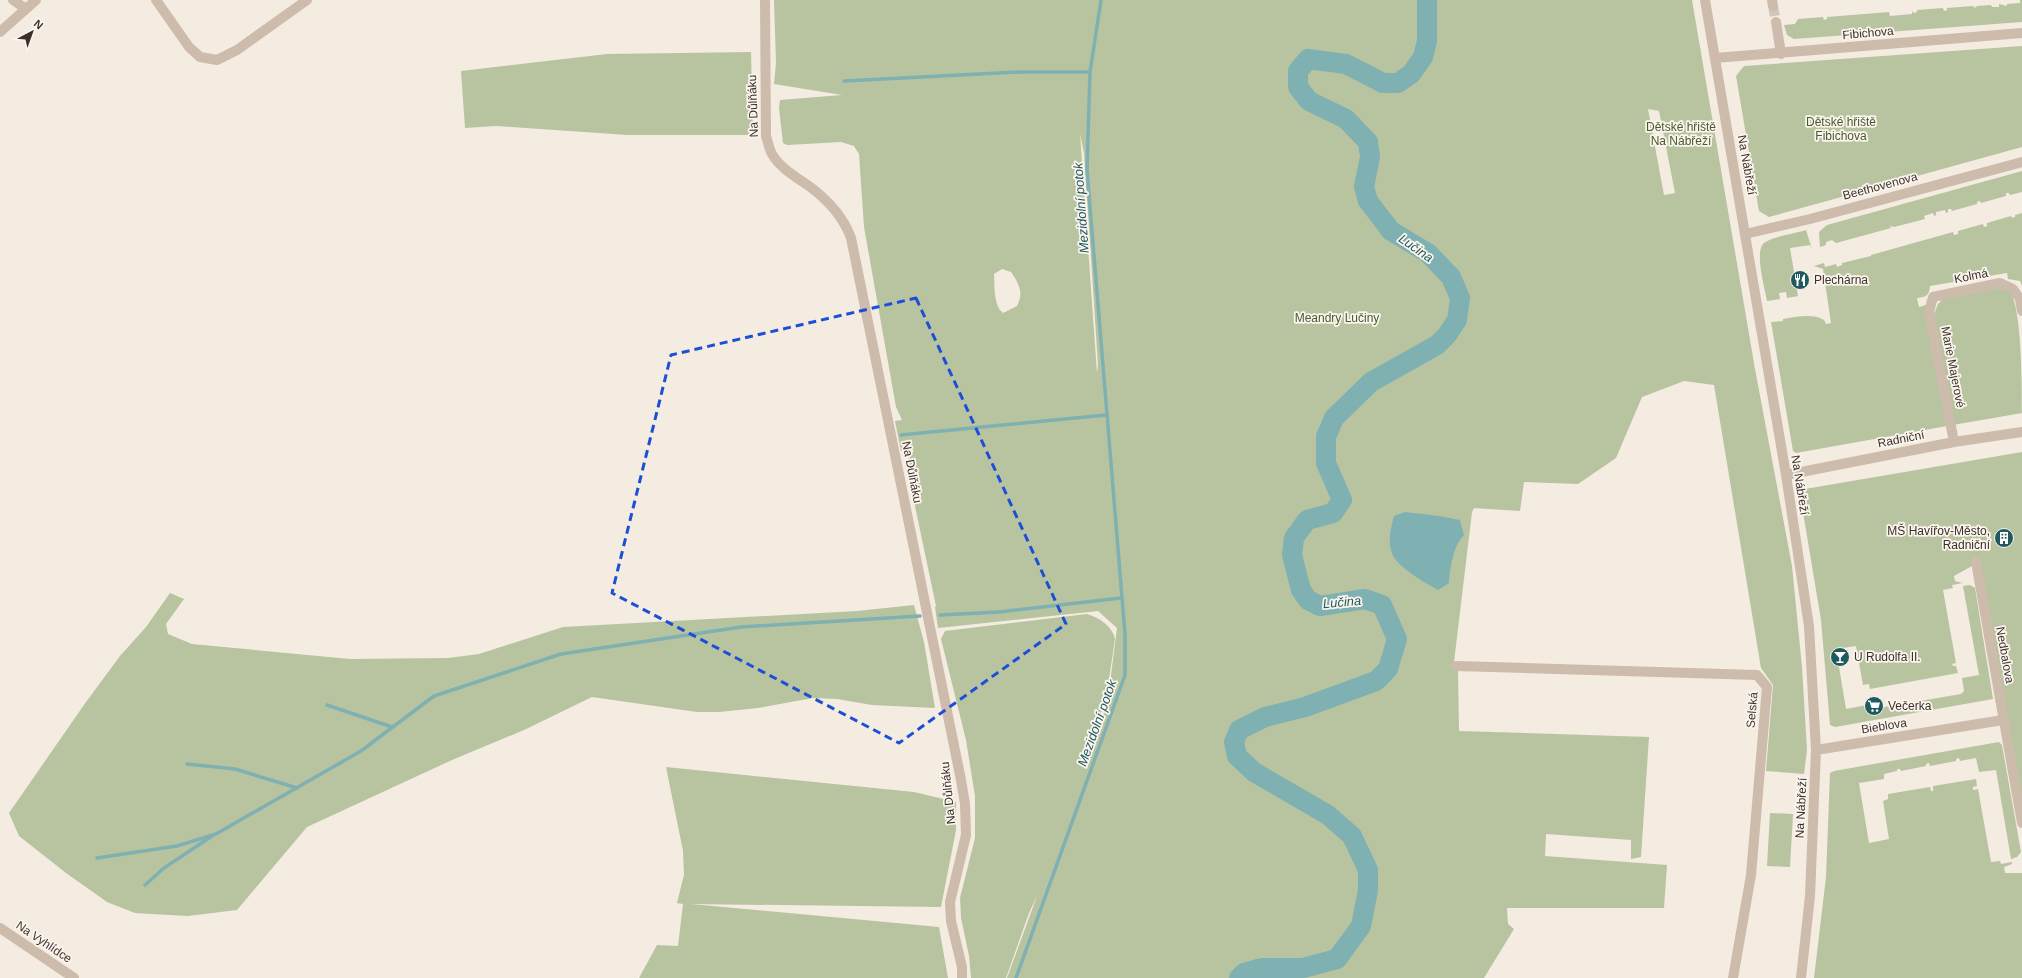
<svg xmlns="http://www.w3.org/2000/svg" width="2022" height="978" viewBox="0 0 2022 978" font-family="Arial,sans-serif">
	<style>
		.green { fill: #b8c4a0; fill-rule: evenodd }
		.water { fill: #7fb0b2 }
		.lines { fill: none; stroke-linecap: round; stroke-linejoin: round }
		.stream { stroke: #7fb0b2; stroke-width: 3.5 }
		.river { stroke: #7fb0b2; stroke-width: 20 }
		.minor-tunnel { stroke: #cfc6bd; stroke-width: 10; stroke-dasharray: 10 5; stroke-linecap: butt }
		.minor { stroke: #cdbbac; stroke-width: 10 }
		.marked { fill: none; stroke: #1d4ed8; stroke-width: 3; stroke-dasharray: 8 5; stroke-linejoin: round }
		.labels { text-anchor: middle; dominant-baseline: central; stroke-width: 3.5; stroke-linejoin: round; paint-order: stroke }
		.street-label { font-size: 12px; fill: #3b302b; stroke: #fbf5ee }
		.park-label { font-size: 12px; fill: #4a5a2e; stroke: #fbf5ee }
		.poi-label { font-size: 12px; fill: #3b302b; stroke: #fbf5ee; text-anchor: start }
		.water-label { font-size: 13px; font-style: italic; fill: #1f5a5e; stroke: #fbf5ee }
	</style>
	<rect width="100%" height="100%" fill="#f4ebe1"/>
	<!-- green -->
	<path class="green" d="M774,0H1630L1643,78L1630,0H1692L1755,369L1792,566L1802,667L1807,750L1804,774L1766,771L1773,685L1761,668L1714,385L1684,381L1642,397L1616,458L1578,484L1524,482L1520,511L1474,508L1472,512L1454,662L1458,671L1459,731L1649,737L1641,857L1631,859V840L1546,834L1545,856L1667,865L1664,908H1507L1508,924L1514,929L1484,978H1007L1037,896L1029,913L1006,978H971L969,956L961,918L960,898L975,838V796L966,740L941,639L945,631L1087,614C1100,618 1112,626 1115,639L1107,692L1089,756L1110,695L1111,675L1117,628L1098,611L938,628L935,607L936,606L907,468L909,459L914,450L901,451L895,421L902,420L896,407L864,227L859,154L854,146L841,142L787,145L783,143L779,108L780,100L842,95L774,84L776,63ZM1648,109L1659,111L1675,193L1664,195ZM1080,134L1084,153L1098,365L1097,373ZM1002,269L1011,272C1019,284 1024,292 1017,306L1003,313C993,305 995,285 994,274Z
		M2020,0H2022V22L1794,39L1787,35L1784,25L1795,24L1798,19L1823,17L1824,20L1827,19V17L1889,12L1890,16L1912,14V11L1914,13L1917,12V10L1943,8L1944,11L1947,10V8L1973,6L1975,8L1977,6L1991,5L1992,7H1999V4L2007,6V4L2020,3Z
		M2022,46V147L1769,217L1759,211L1736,76L1744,66Z
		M751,52L753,135H627L496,126L465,128L461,71L607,54Z
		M2022,171V192L2010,195L2009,193H2006V196L1981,203L1980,201L1977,202V204L1952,211L1951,209H1948V212L1946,213L1945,210L1936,212V215L1934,216L1933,213L1924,216L1925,219L1894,227L1890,226L1891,228L1836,243L1832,240L1826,242V245L1820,247L1819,232L1827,225Z
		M2022,213V286L2020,281L2008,279L2007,273L1930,286C1929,295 1927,297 1917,298L1919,307L1926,305L1947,426L1796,453L1793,451L1771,322L1783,321V319C1796,317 1812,313 1824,320L1826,324L1831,323L1823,269L1814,266L1824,263L1825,267L1836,264L1837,267L1842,265V263L1871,256V255L1953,232L1954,235L1958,234V231L1983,224L1984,227L1987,226V223L2011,216L2012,218L2015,217V215Z
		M1806,230L1812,249L1810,245L1790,248L1798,296L1787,298L1786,292L1779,293L1780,299L1767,301C1765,289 1754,251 1764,243C1774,236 1794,234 1806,230Z
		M1999,288C2002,289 2008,290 2010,292C2022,308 2022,388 2022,413L1953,425L1934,314L1938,304L1943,299Z
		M2022,452V806L1972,566L1954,576L1955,581L1963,583L1952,585L1953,588L1943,590L1956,663L1952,664L1953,666H1956L1958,673L1870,689L1869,684L1863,685L1856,646L1836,649L1846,709L1872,704L1873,709L1961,694L1964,691L1962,678L1979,675L1963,586L1970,585L1975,588L1993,699L1835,727L1830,725L1821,620L1800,494L1805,489Z
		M170,593L184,599L166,624L168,634L192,644L350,659L448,658L479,654L563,627L857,611L914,605L924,642L935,708L872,705L837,699L813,698L758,708L719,712H697L592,697L524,730L452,760L307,827L237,910L188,916L135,913L107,902L66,873L19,836L9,813L86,702L120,656L146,627Z
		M1999,742L2002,745L2021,852L2017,857L2011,859L1996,770L1979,772L1976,758L1960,761L1959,758L1956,759V761L1930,766L1929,763L1926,764V766L1901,771L1900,769H1897V771L1884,774V779L1859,783L1869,843L1889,839L1883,801L1888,799V794L1930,787L1931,791H1933V786L1976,779L1977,786L1973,787V790L1978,789L1991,862L2000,861L2001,864L2012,862V864L2004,867L2005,873H2022V978H1814L1826,877L1830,773L1834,771Z
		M666,767L914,792L956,802V830L941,907L691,904L939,927L948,978H639L657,945L678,946L683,904L677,903L684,875L683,851Z
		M1770,813L1793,814L1790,867L1767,866Z"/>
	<!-- water -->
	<path class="water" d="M1405,512L1439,516L1460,520L1464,535C1453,546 1450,568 1449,583L1438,590C1424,582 1394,566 1391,550C1388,539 1391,527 1394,516Z"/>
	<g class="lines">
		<!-- stream -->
		<path class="stream" d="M844,81L1019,72H1090
			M901,435L1106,415
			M940,615L999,612L1121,598
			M327,705L392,727
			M187,764L235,769L297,788
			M97,858L177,846L216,834L361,751L434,696L561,654L741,627L920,616
			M145,885L164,868L212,836
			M1016,978L1125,675V634L1087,170L1090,72L1101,0"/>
		<!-- river -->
		<path class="river" d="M1239,978L1244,973L1262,968H1303L1337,959L1361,926L1368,890V870L1352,836L1328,815L1254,772L1237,756L1234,742L1239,730L1265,717L1305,707L1376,681L1388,669L1397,639L1382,605L1365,599L1320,606L1308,600L1301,590L1292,555L1294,538L1307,520L1333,513L1342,500L1326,463V437L1334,418L1371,382L1437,345L1447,335L1457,320L1460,298L1451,277L1428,253L1391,231L1368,201L1364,187L1370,157L1368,142L1346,119L1309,101L1298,87V71L1308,59L1346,64L1383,83H1398L1411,74L1423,57L1427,41V0"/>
		<!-- minor-tunnel -->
		<path class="minor-tunnel" d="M1773,6L1776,22"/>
		<!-- minor -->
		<path class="minor" d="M13,0L26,9
			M156,0L189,47L200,57L217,60L237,50L307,0
			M765,0L766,136C768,142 769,149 772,154C780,168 796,177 809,186C828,200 843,216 851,238L961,780L965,804L966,835L950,902L951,921L962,967V978
			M1705,0L1786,475L1809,626L1816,750L1810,896L1801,978
			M1772,0L1773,6
			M1776,22L1781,54
			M0,32L36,0
			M1715,58L2022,33
			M1745,234L1810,219L2022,162
			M1954,442L1929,312L1933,297L2000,283L2013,289L2020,299L2022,311
			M1786,475L1954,442L2022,432
			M1976,562L2022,823
			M1456,666L1757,675L1767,687L1751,875L1733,978
			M1816,750L2003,720
			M0,928L74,978"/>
	</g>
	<!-- marked area -->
	<path class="marked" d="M916,298L1066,624L899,743L612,593L671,355Z"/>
	<!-- icons -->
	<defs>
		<g id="restaurant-disc" transform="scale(1)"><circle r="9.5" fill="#1f5a5e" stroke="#fbf5ee"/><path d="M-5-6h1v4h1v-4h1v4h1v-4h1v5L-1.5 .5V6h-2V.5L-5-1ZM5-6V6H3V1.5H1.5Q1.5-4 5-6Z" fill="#fff"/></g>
		<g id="building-disc" transform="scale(1)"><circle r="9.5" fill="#1f5a5e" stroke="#fbf5ee"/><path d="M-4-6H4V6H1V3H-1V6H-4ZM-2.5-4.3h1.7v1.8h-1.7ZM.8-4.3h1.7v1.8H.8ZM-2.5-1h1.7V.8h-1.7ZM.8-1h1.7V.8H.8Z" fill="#fff"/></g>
		<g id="bar-disc" transform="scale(1)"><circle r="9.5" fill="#1f5a5e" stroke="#fbf5ee"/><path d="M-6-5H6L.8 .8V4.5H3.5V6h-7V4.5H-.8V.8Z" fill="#fff"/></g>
		<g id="supermarket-disc" transform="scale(1)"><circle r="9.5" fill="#1f5a5e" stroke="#fbf5ee"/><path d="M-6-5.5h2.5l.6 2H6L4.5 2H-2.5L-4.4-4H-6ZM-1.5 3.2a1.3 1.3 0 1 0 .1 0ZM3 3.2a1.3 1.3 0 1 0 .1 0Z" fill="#fff"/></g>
	</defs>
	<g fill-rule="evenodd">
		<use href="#restaurant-disc" x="1800" y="280"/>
		<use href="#building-disc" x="2004" y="538"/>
		<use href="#bar-disc" x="1840" y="657"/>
		<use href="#supermarket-disc" x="1874" y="706"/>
	</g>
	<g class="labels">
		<!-- street labels -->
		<g class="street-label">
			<text transform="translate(1868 33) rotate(-5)">Fibichova</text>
			<text transform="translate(753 106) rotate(-92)">Na Důlňáku</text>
			<text transform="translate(1747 165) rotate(80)">Na Nábřeží</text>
			<text transform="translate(1880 186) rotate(-15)">Beethovenova</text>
			<text transform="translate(1971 276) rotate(-11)">Kolmá</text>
			<text transform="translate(1953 367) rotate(79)">Marie Majerové</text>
			<text transform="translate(1901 439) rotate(-11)">Radniční</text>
			<text transform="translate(912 472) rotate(79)">Na Důlňáku</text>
			<text transform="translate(1800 485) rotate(81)">Na Nábřeží</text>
			<text transform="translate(2005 655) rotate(80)">Nedbalova</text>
			<text transform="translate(1752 710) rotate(-85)">Selská</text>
			<text transform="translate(1884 726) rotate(-9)">Bieblova</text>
			<text transform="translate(948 793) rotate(-96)">Na Důlňáku</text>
			<text transform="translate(1801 808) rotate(-87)">Na Nábřeží</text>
			<text transform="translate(44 942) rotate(34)">Na Vyhlídce</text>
		</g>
		<!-- park labels -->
		<g class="park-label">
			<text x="1841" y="122">Dětské hřiště<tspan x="1841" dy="14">Fibichova</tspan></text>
			<text x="1681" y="127">Dětské hřiště<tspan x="1681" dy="14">Na Nábřeží</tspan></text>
			<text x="1337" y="318">Meandry Lučiny</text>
		</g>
		<!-- poi labels -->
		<g class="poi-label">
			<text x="1814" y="280">Plechárna</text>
			<text x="1990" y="531" text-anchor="end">MŠ Havířov-Město,<tspan x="1990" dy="14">Radniční</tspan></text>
			<text x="1854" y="657">U Rudolfa II.</text>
			<text x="1888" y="706">Večerka</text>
		</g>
		<!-- water labels -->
		<g class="water-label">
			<text transform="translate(1081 208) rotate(-94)">Mezidolní potok</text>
			<text transform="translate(1416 248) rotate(35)">Lučina</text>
			<text transform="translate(1342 602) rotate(-5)">Lučina</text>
			<text transform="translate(1097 723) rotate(-70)">Mezidolní potok</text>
		</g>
	</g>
	<!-- north arrow -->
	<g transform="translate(32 32) rotate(41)" stroke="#fbf5ee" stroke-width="3" paint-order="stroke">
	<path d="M0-3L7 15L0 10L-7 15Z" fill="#3b302b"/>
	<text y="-6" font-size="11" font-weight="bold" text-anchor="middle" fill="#3b302b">N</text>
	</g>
</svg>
